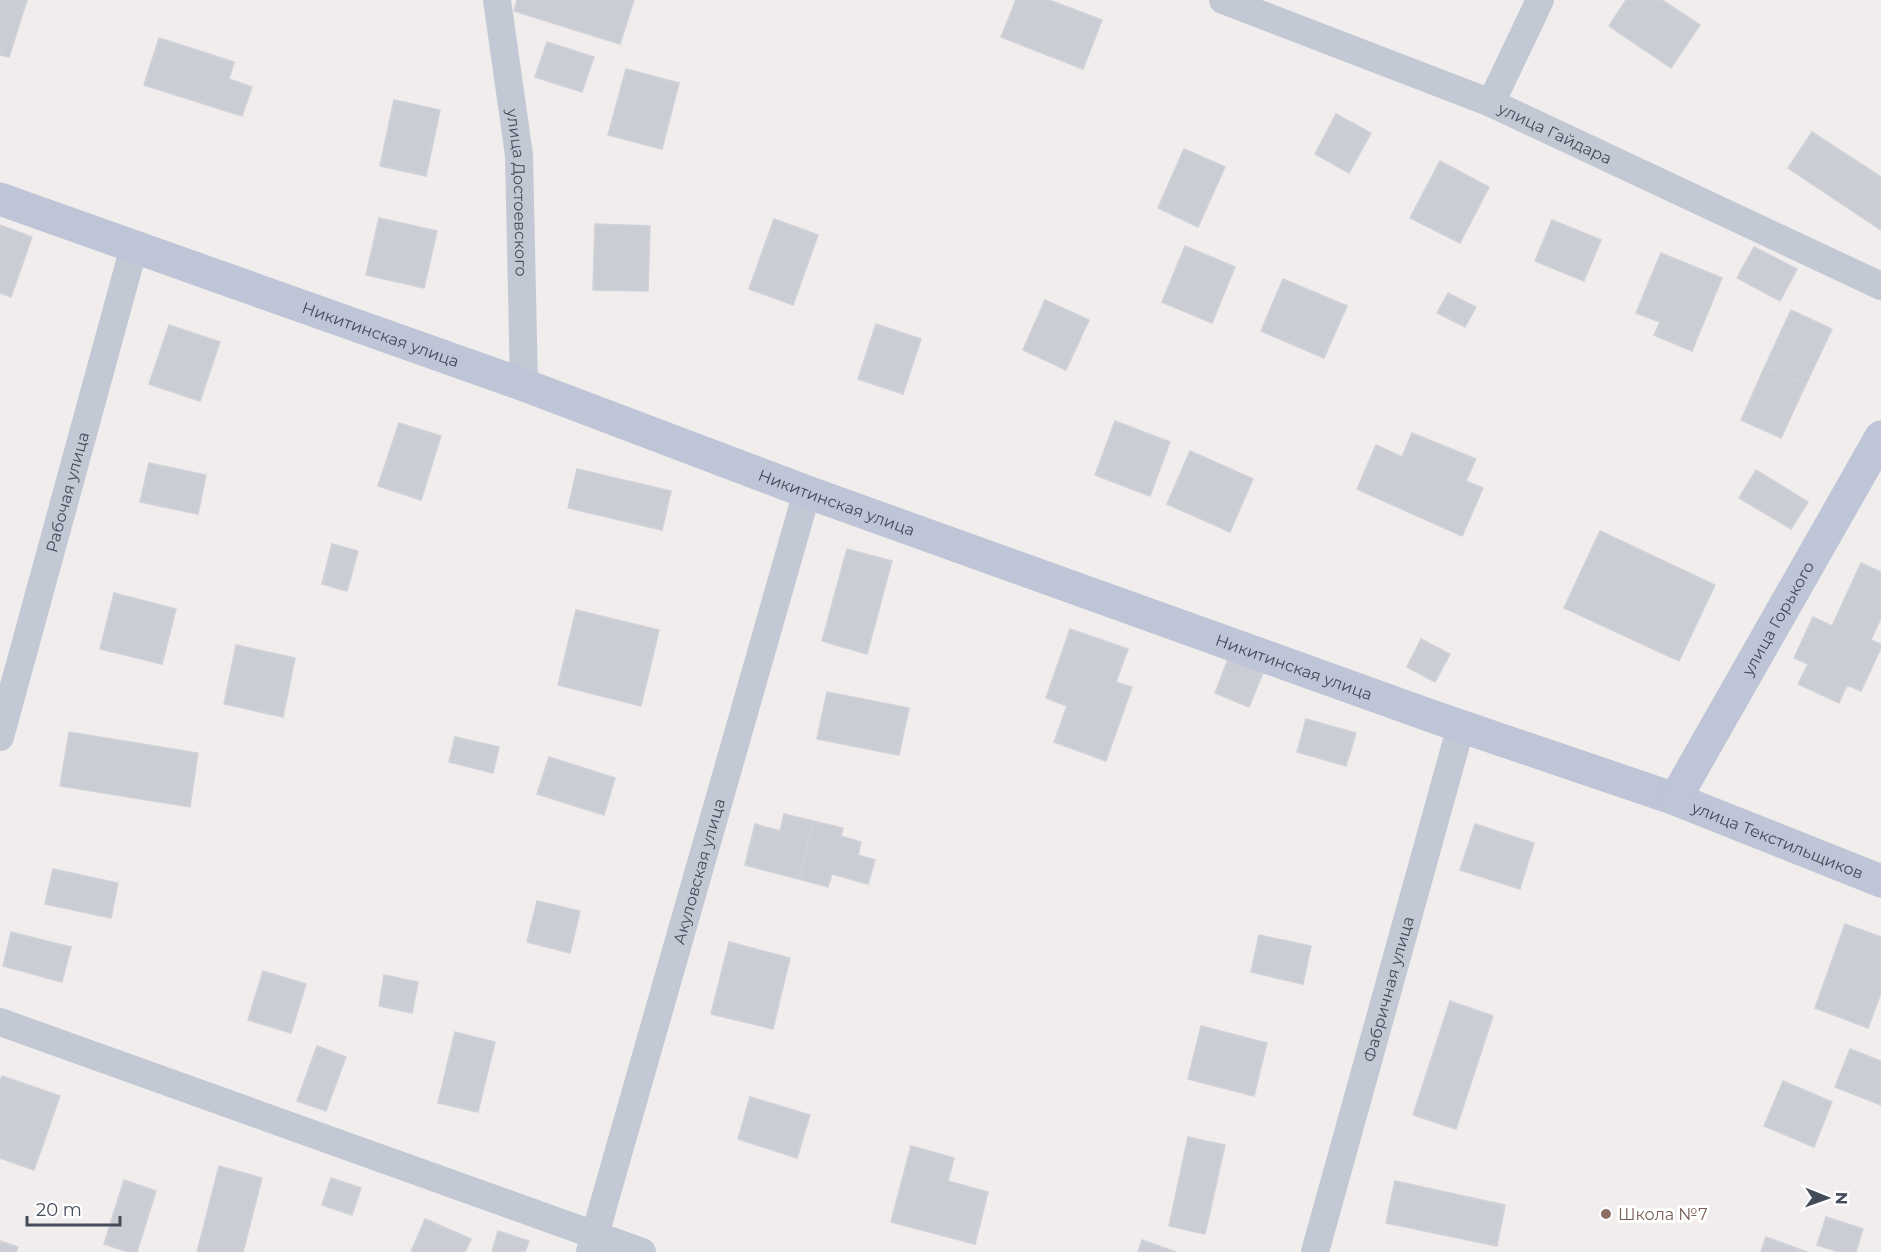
<svg xmlns="http://www.w3.org/2000/svg" width="1881" height="1252" viewBox="0 0 1881 1252" font-family="Montserrat,sans-serif">
	<style>
		.building { fill: #cbcdd5; stroke: #d0d1d9; stroke-width: 1.5 }
		.lines { fill: none; stroke-linecap: round; stroke-linejoin: round }
		.street { stroke: #c2c9d5; stroke-width: 28 }
		.secondary { stroke: #bec5d7; stroke-width: 33 }
		.education-dot { fill: #8d6e63; stroke: #fff; stroke-width: 2 }
		.labels { text-anchor: middle; dominant-baseline: central; stroke-width: 6; stroke-linejoin: round; paint-order: stroke }
		.street-label { font-size: 16px; fill: #444c5a; stroke: #fff }
		.education-label { font-size: 16px; fill: #785e54; stroke: #fff; text-anchor: start }
	</style>
	<rect width="100%" height="100%" fill="#f0edec"/>
	<!-- building -->
	<path class="building" d="M0,0H27L9,57L0,55Z
		M517,0H634L620,44L514,11Z
		M1016,0H1049L1102,20L1083,69L1001,37Z
		M1626,0H1662L1700,25L1671,68L1609,26Z
		M159,38L234,62L229,79L252,87L242,116L144,85Z
		M547,42L594,57L582,92L535,77Z
		M626,69L679,83L662,149L608,135Z
		M394,100L440,110L426,176L380,166Z
		M1336,114L1371,133L1349,173L1315,154Z
		M1812,132L1881,177V230L1788,168Z
		M1184,149L1225,167L1198,227L1158,208Z
		M1440,161L1489,187L1460,243L1410,218Z
		M379,218L437,231L424,288L366,275Z
		M774,219L818,235L793,305L749,289Z
		M1552,220L1601,240L1584,281L1535,261Z
		M595,224L650,226L648,291L593,290Z
		M0,225L32,237L11,297L0,293Z
		M1185,246L1235,267L1212,323L1162,302Z
		M1754,247L1797,269L1780,301L1737,278Z
		M1661,253L1722,278L1692,351L1654,335L1660,322L1636,313Z
		M1283,279L1347,306L1324,358L1261,331Z
		M1448,293L1476,307L1465,327L1437,313Z
		M1045,300L1089,320L1066,370L1023,350Z
		M1791,310L1832,329L1806,384L1765,366Z
		M876,324L921,339L903,394L858,379Z
		M169,325L220,342L200,401L149,384Z
		M1765,366L1806,384L1781,438L1741,420Z
		M1115,421L1170,442L1150,496L1095,475Z
		M399,423L441,436L421,500L378,486Z
		M1412,433L1476,459L1466,481L1483,488L1462,536L1357,489L1376,445L1402,457Z
		M1190,451L1253,479L1230,532L1167,504Z
		M149,463L206,475L198,514L140,502Z
		M577,469L671,491L662,530L568,508Z
		M1756,470L1808,502L1791,529L1739,498Z
		M1600,531L1715,585L1679,661L1564,608Z
		M332,544L358,551L347,591L322,584Z
		M847,549L892,561L867,654L822,641Z
		M1861,563L1881,572V618L1871,640L1881,644V648L1861,691L1847,685L1839,703L1798,684L1808,664L1794,658L1813,617L1832,626Z
		M114,593L176,609L162,664L100,649Z
		M576,610L659,630L641,706L558,685Z
		M1070,629L1128,649L1116,682L1132,687L1106,761L1054,742L1067,706L1046,698Z
		M1421,639L1450,654L1435,682L1407,667Z
		M236,645L295,658L283,717L224,704Z
		M1228,659L1263,673L1249,707L1215,693Z
		M827,692L909,708L899,755L817,739Z
		M1306,719L1356,733L1346,766L1297,752Z
		M69,732L198,753L190,807L60,786Z
		M455,737L499,747L493,773L449,762Z
		M549,757L615,778L604,815L537,794Z
		M784,814L813,821L799,879L745,865L755,824L780,831Z
		M813,821L843,828L841,836L861,842L858,855L875,860L868,884L832,874L828,887L799,879Z
		M1475,824L1534,843L1520,889L1460,870Z
		M53,869L118,883L111,918L45,904Z
		M537,901L580,911L570,953L527,942Z
		M1845,924L1881,937V993L1868,1028L1815,1008Z
		M11,932L71,947L62,982L3,966Z
		M1259,935L1311,946L1303,984L1251,972Z
		M729,942L790,958L773,1029L711,1014Z
		M263,971L306,984L291,1033L248,1020Z
		M384,975L418,982L412,1013L379,1006Z
		M1450,1001L1493,1016L1456,1129L1413,1115Z
		M1201,1026L1267,1043L1254,1096L1188,1079Z
		M455,1032L495,1042L478,1112L438,1103Z
		M317,1046L346,1057L326,1111L297,1101Z
		M1850,1049L1881,1061V1105L1835,1087Z
		M2,1076L60,1096L34,1170L0,1158V1081Z
		M1783,1081L1832,1102L1814,1147L1764,1126Z
		M750,1097L810,1115L797,1158L738,1139Z
		M1188,1137L1225,1145L1205,1234L1169,1226Z
		M911,1146L954,1158L948,1181L988,1192L975,1244L891,1222Z
		M219,1166L262,1178L243,1252H197Z
		M331,1178L361,1188L352,1215L322,1205Z
		M124,1180L156,1191L137,1252H128L104,1244Z
		M1395,1181L1505,1205L1497,1246L1386,1223Z
		M1826,1217L1863,1229L1856,1252H1839L1817,1245Z
		M425,1219L471,1239L465,1252H411Z
		M498,1231L529,1241L525,1252H492Z
		M1766,1237L1807,1252H1761Z
		M1142,1240L1176,1252H1138Z
		M0,1241L18,1247L16,1252H0Z"/>
	<g class="lines">
		<!-- street -->
		<g class="street">
			<path id="s1" d="M497,0L519,155L524,385"/>
			<path id="s2" d="M1223,0L1491,103L1881,286"/>
			<path d="M1491,103L1540,0"/>
			<path id="s3" d="M0,737L134,247"/>
			<path d="M0,1022L642,1252"/>
			<path id="s4" d="M590,1252L807,492"/>
			<path id="s5" d="M1315,1252L1461,726"/>
		</g>
		<!-- secondary -->
		<g class="secondary">
			<path id="s6" d="M0,199L524,385L807,492L1434,717L1675,799L1881,881"/>
			<path id="s7" d="M1675,799L1881,437"/>
		</g>
	</g>
	<!-- markers -->
	<circle class="education-dot" cx="1606" cy="1214" r="6"/>
	<g class="labels">
		<!-- street labels -->
		<g class="street-label">
			<text stroke="none"><textPath href="#s2" startOffset="358">улица Гайдара</textPath></text>
			<text stroke="none"><textPath href="#s1" startOffset="194">улица Достоевского</textPath></text>
			<text stroke="none"><textPath href="#s6" startOffset="404">Никитинская улица</textPath></text>
			<text stroke="none"><textPath href="#s3" startOffset="254">Рабочая улица</textPath></text>
			<text stroke="none"><textPath href="#s6" startOffset="890">Никитинская улица</textPath></text>
			<text stroke="none"><textPath href="#s7" startOffset="208">улица Горького</textPath></text>
			<text stroke="none"><textPath href="#s6" startOffset="1376">Никитинская улица</textPath></text>
			<text stroke="none"><textPath href="#s6" startOffset="1890">улица Текстильщиков</textPath></text>
			<text stroke="none"><textPath href="#s4" startOffset="396">Акуловская улица</textPath></text>
			<text stroke="none"><textPath href="#s5" startOffset="273">Фабричная улица</textPath></text>
		</g>
		<!-- education labels -->
		<g class="education-label">
			<text x="1618" y="1214">Школа №7</text>
		</g>
	</g>
	<!-- north arrow -->
	<g transform="translate(1827 1198) rotate(91)" stroke="#ffffff" stroke-width="4.5" paint-order="stroke">
	<path d="M0-4.5L10 22L0 15L-10 22Z" fill="#444c5a"/>
	<text y="-9" font-size="16" font-weight="bold" text-anchor="middle" fill="#444c5a">N</text>
	</g>
	<!-- scale -->
	<path d="M27 1216v9h93v-9" fill="none" stroke="#444c5a" stroke-width="3"/>
	<text x="36" y="1216" font-size="18" fill="#444c5a" stroke="#ffffff" stroke-width="4.5" paint-order="stroke">20 m</text>
</svg>
